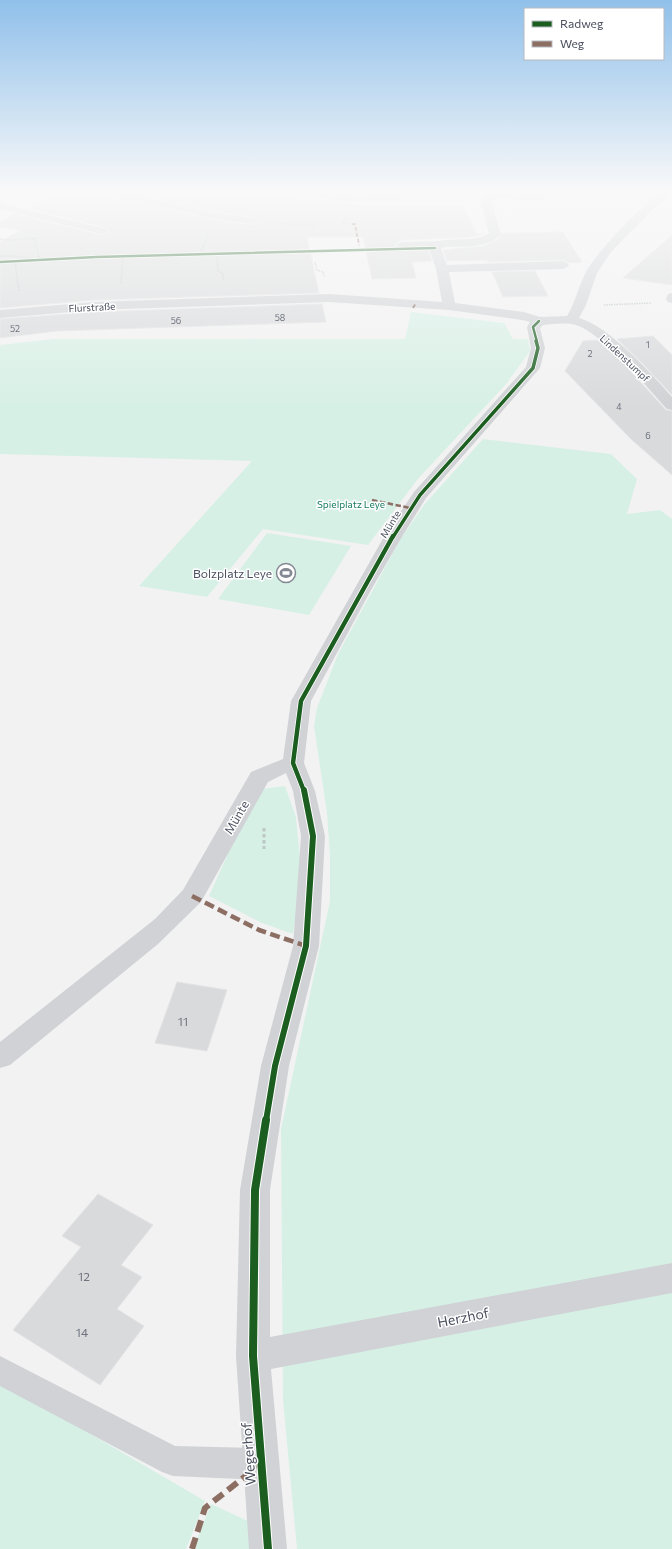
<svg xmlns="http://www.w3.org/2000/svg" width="672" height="1549" viewBox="0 0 672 1549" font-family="Commissioner,sans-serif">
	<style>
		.green { fill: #d7f0e6 }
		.building { fill: #d9dadc; stroke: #e3e3e5 }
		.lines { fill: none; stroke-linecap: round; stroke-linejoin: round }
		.path-far1 { stroke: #bcc7c6; stroke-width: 1.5; stroke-dasharray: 1.5 1; stroke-linecap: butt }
		.path { stroke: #bcc7c6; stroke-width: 3; stroke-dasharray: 3.5 2.5; stroke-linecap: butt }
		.lane { fill: #d0d2d5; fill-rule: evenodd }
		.street { fill: #d0d2d5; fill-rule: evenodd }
		.quiet-far3 { stroke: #8d6e63; stroke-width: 2; stroke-dasharray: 4 2; stroke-linecap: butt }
		.quiet-far2 { stroke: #8d6e63; stroke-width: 2.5; stroke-dasharray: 5.5 2.5; stroke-linecap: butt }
		.quiet-far1 { stroke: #8d6e63; stroke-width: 4.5; stroke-dasharray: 10 4.5; stroke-linecap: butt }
		.quiet { stroke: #8d6e63; stroke-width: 6; stroke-dasharray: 12 6; stroke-linecap: butt }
		.cycleway-far4-casing { stroke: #fff; stroke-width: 4 }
		.cycleway-far3-casing { stroke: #fff; stroke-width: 5 }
		.cycleway-far2-casing { stroke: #fff; stroke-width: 6 }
		.cycleway-far1-casing { stroke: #fff; stroke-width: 8 }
		.cycleway-casing { stroke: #fff; stroke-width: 10 }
		.cycleway-far4 { stroke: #1b5e20; stroke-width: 2.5 }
		.cycleway-far3 { stroke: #1b5e20; stroke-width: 3.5 }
		.cycleway-far2 { stroke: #1b5e20; stroke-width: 4.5 }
		.cycleway-far1 { stroke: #1b5e20; stroke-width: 6 }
		.cycleway { stroke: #1b5e20; stroke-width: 8 }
		.labels { text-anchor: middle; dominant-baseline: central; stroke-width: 3; stroke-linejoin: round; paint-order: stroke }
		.far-number-label { font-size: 9px; fill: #6e737f }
		.far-street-label { font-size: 10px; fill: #494f5e; stroke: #fff }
		.far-park-label { font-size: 10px; fill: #1a7e62; stroke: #fff }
		.poi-label { font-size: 12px; fill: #494f5e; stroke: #fff; text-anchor: end }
		.street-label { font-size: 12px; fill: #494f5e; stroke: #fff }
		.near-number-label { font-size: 12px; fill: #6e737f }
		.near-street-label { font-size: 14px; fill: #494f5e; stroke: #fff }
	</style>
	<rect width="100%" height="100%" fill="#f2f2f2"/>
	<!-- green -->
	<path class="green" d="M411,312L504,323L513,339H528L530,351L507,383L417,480L368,545L263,529L207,597L139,586L252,461L0,454V345L55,339H405Z
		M483,439L611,454L637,479L627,514L660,510L672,519V1549H297L283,1400L281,1129L330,901V856L327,813L314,726L317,708L338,654L401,538L424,505Z
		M267,533L351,546L309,615L218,599Z
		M285,786L296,817L302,879L293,934L262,923L209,896L253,798L261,789Z
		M0,1381L205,1501L186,1549H0Z
		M211,1504L248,1521L250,1549H193Z"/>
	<!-- building -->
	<path class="building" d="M66,191H98L104,195L216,220L254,225L260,222L254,217L216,212L121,191H237L266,193L265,194L307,199L306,200L369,206L462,205L477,234L485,233L474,237L401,240L395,244V246L401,250L428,248L432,261L412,262L416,278L372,279L363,237H307L319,293L94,300L0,308V242L21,230L0,227V221L15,214L102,235L109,231L106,228L28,208Z
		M563,232L582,262L569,263L563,260L488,262L487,260L447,261L443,250L483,246L497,240L502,233Z
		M672,235V285L623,278Z
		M535,271L548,296L503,297L492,272Z
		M322,304L326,322L57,331L0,338V319L94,312Z
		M653,336L672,355V395L642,363L617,339Z
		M598,340L623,363L666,410L672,411V475L632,440L565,371L583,341Z
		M177,982L227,990L207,1051L155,1043Z
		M98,1194L153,1225L121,1265L142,1277L117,1309L144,1326L100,1385L13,1330L81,1247L62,1236Z"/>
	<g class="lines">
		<!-- path-far1 -->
		<path class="path-far1" d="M418,196L465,197
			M345,219L342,223L352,224
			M275,223L318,226
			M0,239L13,240L39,238
			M34,239L40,260
			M359,245V247
			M217,254L218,271L223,274V281
			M200,255L208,235
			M0,256H15L40,260
			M15,262L19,291
			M315,262L317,270L323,272L324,276
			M121,283L123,257
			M604,305L651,303"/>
		<!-- path -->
		<path class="path" d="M264,828V849"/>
		<!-- lane -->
		<path class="lane" d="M492,193L541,194L545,197L541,200L489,198L488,196L489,194Z
			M441,241L444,242L446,244L444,246L401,248L396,245L401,242Z
			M0,1356L175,1446L261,1448L272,1453L277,1464L272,1475L261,1480L173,1476L162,1472L0,1386Z"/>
		<!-- street -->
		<path class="street" d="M99,191H116L216,213L254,218L259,221L254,224L216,219L104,194Z
			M283,191H310L356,196L398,194L403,197L398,200L356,202L288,194Z
			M491,191H501L496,198L491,201L501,234C489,249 461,246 444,247L441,249L447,265L563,261L567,263L569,265L567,267L563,269L449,272L455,303L524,312L540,317L567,316C575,303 578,288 585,274C593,256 648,196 666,191C668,190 670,191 672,191V196L653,209L611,252L597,273L586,305L579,318C609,326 651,373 672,397V410L667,409C648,388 602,333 576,325C566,322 553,324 543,325L540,328L545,348L540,368L426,498L403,535L371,590L311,701L304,763L315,791L325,836L319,946L289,1066L270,1190V1337L672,1263V1293L271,1369L287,1549H249L236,1356L240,1190L261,1066L293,946L301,836L293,791L286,773L268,782L201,902L158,944L10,1065L0,1068V1042L155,919L183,890L251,772L283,759L291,701L385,535L414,492L526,367L531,348L527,327L530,322L522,320L449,310L329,302L94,310L0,318V310L94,302L329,294L442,302L436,269L429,248C441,232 473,246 489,233L480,200Z
			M0,203L106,229L108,231L102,234L0,209Z
			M672,293V303L668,302L666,299L668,294Z"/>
		<!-- quiet-far3 -->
		<path class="quiet-far3" d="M352,224H355L359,245
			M413,308L416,303"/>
		<!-- quiet-far2 -->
		<path class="quiet-far2" d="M372,500L410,508"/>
		<!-- quiet-far1 -->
		<path class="quiet-far1" d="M192,896L259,930L306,946"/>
		<!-- quiet -->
		<path class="quiet" d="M192,1549L205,1508L261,1464"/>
		<!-- cycleway-far4 casing -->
		<g class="cycleway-far4-casing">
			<path id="cycleway-far4" d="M0,262L96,257L435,248
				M537,342L533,327L539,321"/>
		</g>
		<!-- cycleway-far3 casing -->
		<g class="cycleway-far3-casing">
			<path id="cycleway-far3" d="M393,537L420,495L533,368L538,348L536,341"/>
		</g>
		<!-- cycleway-far2 casing -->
		<g class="cycleway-far2-casing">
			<path id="cycleway-far2" d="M304,791L293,763L301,701L393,536"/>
		</g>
		<!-- cycleway-far1 casing -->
		<g class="cycleway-far1-casing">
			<path id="cycleway-far1" d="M266,1121L275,1066L306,946L313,836L304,790"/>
		</g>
		<!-- cycleway casing -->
		<g class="cycleway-casing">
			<path id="cycleway" d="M266,1120L255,1190L253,1356L268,1549"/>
		</g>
		<!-- cycleway-far4 -->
		<use href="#cycleway-far4" class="cycleway-far4"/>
		<!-- cycleway-far3 -->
		<use href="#cycleway-far3" class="cycleway-far3"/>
		<!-- cycleway-far2 -->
		<use href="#cycleway-far2" class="cycleway-far2"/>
		<!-- cycleway-far1 -->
		<use href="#cycleway-far1" class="cycleway-far1"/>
		<!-- cycleway -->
		<use href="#cycleway" class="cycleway"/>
	</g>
	<!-- sky -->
	<linearGradient id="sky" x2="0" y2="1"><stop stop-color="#90c0ea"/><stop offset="0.47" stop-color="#f9f9f9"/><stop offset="1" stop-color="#f9f9f9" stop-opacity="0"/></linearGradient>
	<rect width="672" height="407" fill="url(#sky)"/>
	<!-- icons -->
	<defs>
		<g id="stadium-ring" transform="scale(1)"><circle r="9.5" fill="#fff" stroke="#848892" stroke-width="1.5"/><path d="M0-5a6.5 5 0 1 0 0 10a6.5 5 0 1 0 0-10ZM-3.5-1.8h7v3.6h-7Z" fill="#848892"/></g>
	</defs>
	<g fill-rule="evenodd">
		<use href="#stadium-ring" x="286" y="573"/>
	</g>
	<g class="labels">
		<!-- far-number labels -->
		<g class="far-number-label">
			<text x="280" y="317">58</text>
			<text x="176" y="320">56</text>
			<text x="15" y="328">52</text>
			<text x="648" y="344">1</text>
			<text x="590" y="353">2</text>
			<text x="619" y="406">4</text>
			<text x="648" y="435">6</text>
		</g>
		<!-- far-street labels -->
		<g class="far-street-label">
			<text transform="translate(92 307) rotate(-3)">Flurstraße</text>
			<text transform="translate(625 358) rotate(43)">Lindenstumpf</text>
			<text transform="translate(390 524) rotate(-59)">Münte</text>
		</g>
		<!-- far-park labels -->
		<g class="far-park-label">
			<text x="351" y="504">Spielplatz Leye</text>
		</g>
		<!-- poi labels -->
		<g class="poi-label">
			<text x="272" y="573">Bolzplatz Leye</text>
		</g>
		<!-- street labels -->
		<g class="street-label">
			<text transform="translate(236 817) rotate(-60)">Münte</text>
		</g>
		<!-- near-number labels -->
		<g class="near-number-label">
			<text x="183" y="1021">11</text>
			<text x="84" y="1276">12</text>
			<text x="82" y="1332">14</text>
		</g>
		<!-- near-street labels -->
		<g class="near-street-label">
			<text transform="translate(463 1317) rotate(-11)">Herzhof</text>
			<text transform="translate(248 1454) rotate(-94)">Wegerhof</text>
		</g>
	</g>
	<!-- legend -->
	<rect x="524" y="8" width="140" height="52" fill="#ffffff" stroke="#b6b9bf"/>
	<rect x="532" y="21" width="20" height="6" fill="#1b5e20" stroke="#b6b9bf"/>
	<text x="560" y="28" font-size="12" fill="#494f5e">Radweg</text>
	<rect x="532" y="41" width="20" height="6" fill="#8d6e63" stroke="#b6b9bf"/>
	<text x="560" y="48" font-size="12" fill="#494f5e">Weg</text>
</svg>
